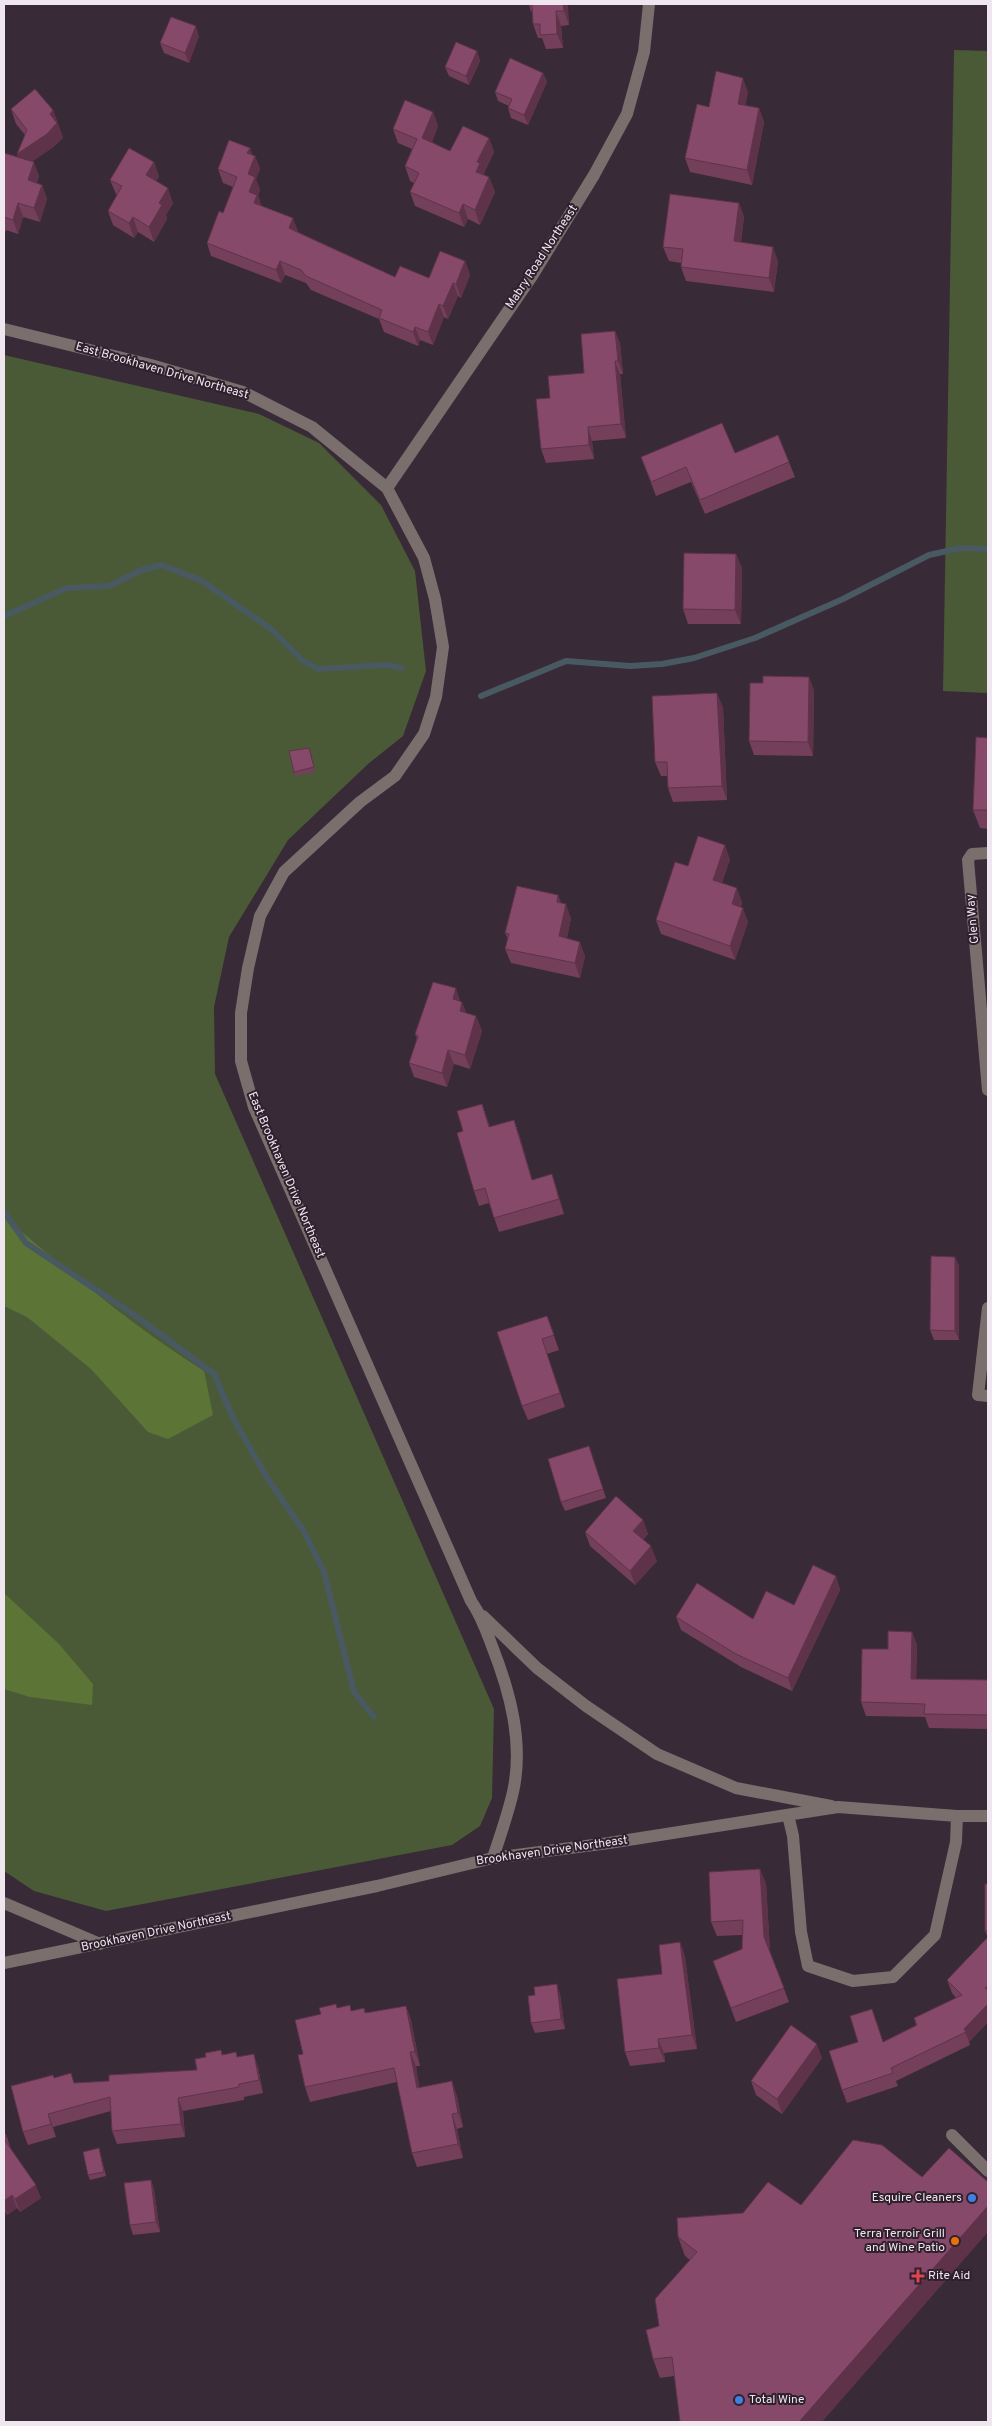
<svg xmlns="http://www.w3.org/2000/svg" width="992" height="2426" viewBox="0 0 992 2426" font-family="Overpass,sans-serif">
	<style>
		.green { fill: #4b5a36 }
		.forest { fill: #5c7436 }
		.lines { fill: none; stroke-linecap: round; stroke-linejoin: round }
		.stream { stroke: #495962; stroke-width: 6 }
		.minor { stroke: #7a6f6d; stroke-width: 12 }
		.wall { fill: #733f5a }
		.shaded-wall { fill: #5e334a }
		.building { fill: #864969; stroke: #5e334a }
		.shop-dot { fill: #3f7fe0; stroke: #2e202d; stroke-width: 2 }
		.food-dot { fill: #e8710a; stroke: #2e202d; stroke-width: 2 }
		.health-dot { fill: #e0444e; stroke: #2e202d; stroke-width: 2 }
		.labels { text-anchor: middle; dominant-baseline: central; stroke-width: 4; stroke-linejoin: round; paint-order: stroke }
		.street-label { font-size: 12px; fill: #f0e6ef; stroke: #2e202d }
		.poi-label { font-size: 12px; fill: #f0e6ef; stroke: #2e202d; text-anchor: end }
	</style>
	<rect width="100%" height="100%" fill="#382a37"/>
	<!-- green -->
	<path class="green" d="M954,50L988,51V693L943,691Z
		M4,355L259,414L319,443L381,505L415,571L426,671L403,736L368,764L288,840L229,937L214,1007L215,1074L494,1709L492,1798L480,1826L452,1845L106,1911L34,1891L4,1871Z"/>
	<!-- forest -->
	<path class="forest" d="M4,1206L11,1223C74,1276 134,1327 204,1371L213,1415L168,1439L148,1432L91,1369L27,1317L4,1306Z
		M4,1593L59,1644L93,1684L92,1705L30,1697L4,1689Z"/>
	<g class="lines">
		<!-- stream -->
		<path class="stream" d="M4,616L67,588L109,586L142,570L162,565L202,581L271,629L302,660L318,669L387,665L402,668
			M481,696L566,661L630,666L662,664L694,658L755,638L843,599L929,555L961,548L988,549
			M4,1212L26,1243L137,1317L214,1374L233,1418L266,1476L303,1530L324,1572L354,1692L374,1717"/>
		<!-- minor -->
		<path class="minor" d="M4,329L151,365L243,392L312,427L387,488L424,558L435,599L443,647L436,697L424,734L395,776L360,802L284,872L260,916L248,968L241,1013V1061L254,1107L471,1601C481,1615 486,1630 492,1646C510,1692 524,1743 513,1792C508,1814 500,1836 493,1858
			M387,488L532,276L594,175L627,114L644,52L649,4
			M988,853L972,854L968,860L988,1090
			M988,1308L978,1395L988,1396
			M483,1616L537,1668L586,1706L657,1754L736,1788L831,1806
			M788,1815L793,1836L801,1932L808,1966L853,1981L893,1977L935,1935L956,1842L957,1816
			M4,1903L100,1944
			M4,1963L377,1886L493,1858L609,1843L838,1807L957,1816H988
			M952,2135L988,2171"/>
	</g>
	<!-- wall -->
	<path class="wall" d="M529,4H567L569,25L561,26L563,48L546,49L542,38H538L533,24L532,11L531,12Z
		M199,36L189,63L164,53L160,43Z
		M477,51L480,61L469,85L449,76L445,67Z
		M543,73L547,82L528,125L511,118L508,108L509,106L498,101L495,92Z
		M748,92L745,106L759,108L764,122L752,185L690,172L685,158L709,107Z
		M11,109L53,110L63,138L52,148L32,161L39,176L37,183L42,185L47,199L40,222L23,217L18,234L6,230L5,233H4V153L19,157L25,135L16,124Z
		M433,112L438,126L432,142L450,151L489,138L494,152L484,173L485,176L489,177L495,192L480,225L468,219L464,227L415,206L410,192L414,183L410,181L405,166L412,149L398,143L393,129Z
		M250,148L252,155L255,156L260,169L256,179L260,190L258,195L261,205L298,231V232L395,277L429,278L465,261L470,275L461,298L458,296L448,319L444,317L433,345L420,340L418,346L384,332L379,319L311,290L306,283L285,275L281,283L211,256L207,243L223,213L233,187L223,183L218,169Z
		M154,162L159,177L156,181L173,203L166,215L167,219L154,242L138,232L134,238L113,225L108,211L117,195L116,194L110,180Z
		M739,203L744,217L741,242L778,261L774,292L686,281L681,267V263L669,261L663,247Z
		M615,331L620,344L623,374H620L626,438L592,441L594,459L546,463L541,449L550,398L584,373Z
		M735,453L789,462L795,477L705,514L691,482L656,496L641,457Z
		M736,554L742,568L741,624H688L683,609Z
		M809,677L814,691L813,756L754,755L749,741L763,683Z
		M723,707L727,800L673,802L668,788L667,776H661L655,762Z
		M988,738V829L980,828L973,810Z
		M311,752L315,772L295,776L294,772Z
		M730,859L722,883L742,902L741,907L748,922L735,960L661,934L656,920L688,866Z
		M558,895L561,903L571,918L567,938L585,956L580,978L511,963L505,949L508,939L505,933Z
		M461,1002L466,1013L476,1016L482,1031L470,1069L454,1064L447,1087L414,1077L409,1063L417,1039L415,1034Z
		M482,1104L490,1127L519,1134L532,1180L552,1174L564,1214L499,1232L489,1203L479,1206L474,1191L463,1131Z
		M955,1257L959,1266V1340H934L930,1330Z
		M547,1316L559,1350L547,1354L565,1407L528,1420L522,1406Z
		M589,1446L606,1498L565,1511L561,1502Z
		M643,1520L648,1534L643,1540L657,1561L635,1585L590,1546L585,1532Z
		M836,1576L840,1590L792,1691L741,1667L681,1630L676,1617L753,1619L794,1605Z
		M912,1632L917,1645L916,1679L988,1680V1729L929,1728L925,1717L866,1716L861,1702L888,1649Z
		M766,1883L770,1951L789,2002L736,2022L713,1961L742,1949V1935L717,1936L711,1922Z
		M985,1931H988V2022L969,2042L970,2045L896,2081L898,2086L847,2103L842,2090L858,2042L877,2022L883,2042L916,2026L914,2018L956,1998L952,1993L947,1980L988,1938Z
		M680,1942L685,1957L697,2049L664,2053L665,2062L630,2066L625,2052L662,1974Z
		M560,1994L565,2029L535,2033L531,2023Z
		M406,2006L411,2020L420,2066H416L419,2088L457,2096L463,2127L457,2129L463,2158L417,2167L412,2153L397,2082L310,2102L305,2087L303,2054L338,2008L352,2011L364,2008L366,2013Z
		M223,2054L238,2057L258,2067L263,2093L244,2097V2100L183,2111L185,2137L117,2144L112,2131L111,2111L53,2127L56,2137L28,2145L23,2132L54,2078L75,2083L109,2081L197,2070Z
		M822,2058L782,2114L756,2095L751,2081Z
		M4,2132L7,2137L11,2150L41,2198L20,2212L17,2208L7,2215L4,2210Z
		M99,2148L106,2176L90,2180L88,2175Z
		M922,2177L988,2182L674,2376L660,2378L653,2359L659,2326L690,2260L685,2256L678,2237L743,2213L801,2205Z
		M151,2180L154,2190L160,2232L133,2235L130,2225Z"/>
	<!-- shaded-wall -->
	<path class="shaded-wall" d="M563,4H567L568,5L569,25L564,11Z
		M556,11L561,26L563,48L557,34Z
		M196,26L199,36L189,63L185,53Z
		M477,51L480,61L469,85L466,76Z
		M543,73L547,82L528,125L524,115Z
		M743,78L748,92L743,118L738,104Z
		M759,108L764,122L752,185L747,170Z
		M53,110L63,138L52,148L23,168L17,154Z
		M433,112L438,126L428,152L422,138Z
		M489,138L494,152L484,173L486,178L476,172L477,162Z
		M250,148L254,159L255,156L260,169L256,179L260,190L258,195L262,208L255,203L249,192L247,153Z
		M34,162L39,176L34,195L28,180Z
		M154,162L159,177L151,190L146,175Z
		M489,177L495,192L480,225L475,210Z
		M42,185L47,199L40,222L34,208Z
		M168,188L173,203L166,215L167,219L154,242L149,227L159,203Z
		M18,203L23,217L18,234L13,220Z
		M739,203L744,217L739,256L734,241Z
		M463,204L468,219L464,227L459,213Z
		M133,217L138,232L134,238L129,223Z
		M293,218L298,231L294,241L289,228Z
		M773,247L778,261L774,292L769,278Z
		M280,261L285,275L281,283L276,270Z
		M465,261L470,275L461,298L456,284Z
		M453,283L458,296L448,319L443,306Z
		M439,304L444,317L433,345L428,332Z
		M415,327L420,340L418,346L413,332Z
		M615,331L620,344L623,374L618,361Z
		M615,361L620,374L626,438L621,424Z
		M588,427L592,441L594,459L589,445Z
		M736,554L742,568L741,624L735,610Z
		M809,677L814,691L813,756L808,742Z
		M717,693L723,707L727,800L722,786Z
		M725,845L730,859L718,894L713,880Z
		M737,888L742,902L737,918L732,904Z
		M558,895L563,910L557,902Z
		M566,904L571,918L564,951L559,936Z
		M743,908L748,922L735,960L730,946Z
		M580,942L585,956L580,978L575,963Z
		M456,988L461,1003L453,999Z
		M462,1002L468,1016L460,1011Z
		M476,1016L482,1031L470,1069L465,1055Z
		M448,1050L454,1064L447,1087L442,1073Z
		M514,1120L519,1134L537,1195L532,1180Z
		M552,1174L557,1189L564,1214L559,1199Z
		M955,1257L959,1266V1340L955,1331Z
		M643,1520L648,1534L638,1545L633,1531Z
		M651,1546L657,1561L635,1585L630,1571Z
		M836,1576L840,1590L792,1691L788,1678Z
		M912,1632L917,1645L916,1692L911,1679Z
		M760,1869L766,1883L770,1952L764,1937Z
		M680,1942L685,1957L697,2049L692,2035Z
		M557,1984L560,1994L565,2029L561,2019Z
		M988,2004V2022L969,2042L964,2029Z
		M406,2006L411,2020L420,2066L415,2052Z
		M658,2039L664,2053L665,2062L659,2048Z
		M817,2044L822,2058L782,2114L777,2099Z
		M410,2052L416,2066L422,2102L417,2088Z
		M254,2054L258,2067L263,2093L259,2080Z
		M452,2081L457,2096L463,2127L458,2113Z
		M178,2098L183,2111L185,2137L181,2124Z
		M48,2114L53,2127L56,2137L51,2124Z
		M452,2114L457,2129L463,2158L458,2144Z
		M151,2180L154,2190L160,2232L156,2222Z
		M36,2185L41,2198L20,2212L15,2199Z
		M12,2195L17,2208L7,2215L4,2205V2201Z
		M988,2206V2232L822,2422H799Z"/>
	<!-- building -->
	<path class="building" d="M532,4H563L564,11H556L557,34L540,35V24H533Z
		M171,17L196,26L185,53L160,43Z
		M456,42L477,51L466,76L445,67Z
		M510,58L543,73L524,115L508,108L512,99L495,92Z
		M716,71L743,78L738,104L759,108L747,170L685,158L697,104L709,107Z
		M35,89L53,110L50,114L57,123L47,134L17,154L27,130L11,109Z
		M405,100L433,112L422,138L450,151L463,126L489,138L477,162L480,163L476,172L489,177L475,210L463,204L459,213L410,192L419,173L405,166L417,139L393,129Z
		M229,140L250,148L247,153L255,156L248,174L255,177L249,192L257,195L254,203L293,218L289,228L299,233L395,277L400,266L429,278L440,251L465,261L456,284L453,283L443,306L439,304L428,332L415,327L413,332L379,318L382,310L306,276L301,270L280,261L276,270L207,243L219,211L223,213L237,177L218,169Z
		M129,148L154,162L146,175L168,188L159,203L162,205L149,227L133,217L129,223L108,211L122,186L110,180Z
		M4,153L34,162L28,180L42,185L34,208L18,203L13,220L4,217Z
		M670,194L739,203L734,241L773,247L769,278L681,267L683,249L663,247Z
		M615,331L618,361H615L621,424L588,427L589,445L541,449L536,399L550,398L548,376L584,373L581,334Z
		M722,423L735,453L778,435L789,462L700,500L686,467L651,482L641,457Z
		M684,553L736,554L735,610L683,609Z
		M763,676L809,677L808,742L749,741L750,683H763Z
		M717,693L722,786L668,788L667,762H655L652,696Z
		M976,737L988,738V810H973Z
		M309,748L314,767L294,772L289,751Z
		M698,836L725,845L713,880L737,888L732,904L743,908L730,946L656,920L675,862L688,866Z
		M517,886L558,895L557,902L566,904L559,936L580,942L575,963L505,949L509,934L505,933Z
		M433,982L456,988L453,999L462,1002L460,1011L476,1016L465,1055L448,1050L442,1073L409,1063L418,1036L415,1034Z
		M482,1104L489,1127L514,1120L532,1180L552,1174L559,1199L494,1218L485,1188L474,1191L457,1133L463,1131L457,1111Z
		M931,1256L955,1257V1331L930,1330Z
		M547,1316L554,1335L542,1339L560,1393L522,1406L497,1332Z
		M589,1446L603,1489L561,1502L548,1459Z
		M616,1496L643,1520L633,1531L651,1546L630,1571L585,1532Z
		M813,1565L836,1576L788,1678L736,1654L676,1617L697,1583L753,1619L766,1591L794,1605Z
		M888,1631L912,1632L911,1679L988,1680V1715L924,1714L925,1704L861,1702L862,1649H888Z
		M760,1869L764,1937L784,1988L731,2008L713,1961L742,1949L743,1920L711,1922L709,1872Z
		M985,1884H988V1931H985Z
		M988,1937V1985L985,1988L988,1990V2004L964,2029L966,2032L891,2068L893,2073L842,2090L829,2051L858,2042L850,2016L872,2009L883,2042L917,2025L914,2018L962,1995L947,1980Z
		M680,1942L692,2035L658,2039L659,2048L625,2052L617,1979L662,1974L659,1945Z
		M557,1984L561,2019L531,2023L528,1996L535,1995L534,1987Z
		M336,2004L337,2008L350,2005L351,2011L364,2008L365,2013L406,2006L415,2052H410L417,2088L452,2081L458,2113L452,2114L458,2144L412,2153L394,2068L305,2087L298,2055L303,2054L295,2020L321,2014L319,2008Z
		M791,2025L817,2044L777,2099L751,2081Z
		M221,2050L222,2055L236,2052L237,2057L254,2054L259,2080L239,2084V2087L178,2098L181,2124L112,2131L110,2097L48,2114L51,2124L23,2132L11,2086L53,2075L54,2078L71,2073L74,2083L109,2081V2075L197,2070L195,2059L206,2057L205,2053Z
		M4,2132L7,2137H4Z
		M4,2139L36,2185L15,2199L12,2195L4,2201Z
		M853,2140L882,2145L922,2177L949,2148L988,2182V2206L799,2422H680L672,2357L653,2359L646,2330L659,2326L655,2299L697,2252L678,2237L677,2218L743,2213L768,2182L801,2205Z
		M99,2148L104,2172L88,2175L83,2152Z
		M151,2180L156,2222L130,2225L124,2183Z"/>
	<!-- markers -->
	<g class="shop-dot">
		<circle cx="972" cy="2198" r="5"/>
		<circle cx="739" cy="2400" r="5"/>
	</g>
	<circle class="food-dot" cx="955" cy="2241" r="5"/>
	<path class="health-dot" d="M915.5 2268.5h5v5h5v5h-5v5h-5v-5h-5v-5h5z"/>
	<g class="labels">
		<!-- street labels -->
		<g class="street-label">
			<text transform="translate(542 257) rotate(-57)">Mabry Road Northeast</text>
			<text transform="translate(162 371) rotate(16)">East Brookhaven Drive Northeast</text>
			<text transform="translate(973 919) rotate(-95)">Glen Way</text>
			<text transform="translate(286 1175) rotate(67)">East Brookhaven Drive Northeast</text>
			<text transform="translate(552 1851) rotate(-8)">Brookhaven Drive Northeast</text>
			<text transform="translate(156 1932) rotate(-12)">Brookhaven Drive Northeast</text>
		</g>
		<!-- poi labels -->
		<g class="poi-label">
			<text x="962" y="2198">Esquire Cleaners</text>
			<text x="945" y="2234">Terra Terroir Grill<tspan x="945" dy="14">and Wine Patio</tspan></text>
			<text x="928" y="2276" text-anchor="start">Rite Aid</text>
			<text x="749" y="2400" text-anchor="start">Total Wine</text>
		</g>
	</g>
	<!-- border -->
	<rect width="992" height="2426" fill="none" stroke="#f0e6ef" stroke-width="10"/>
</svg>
